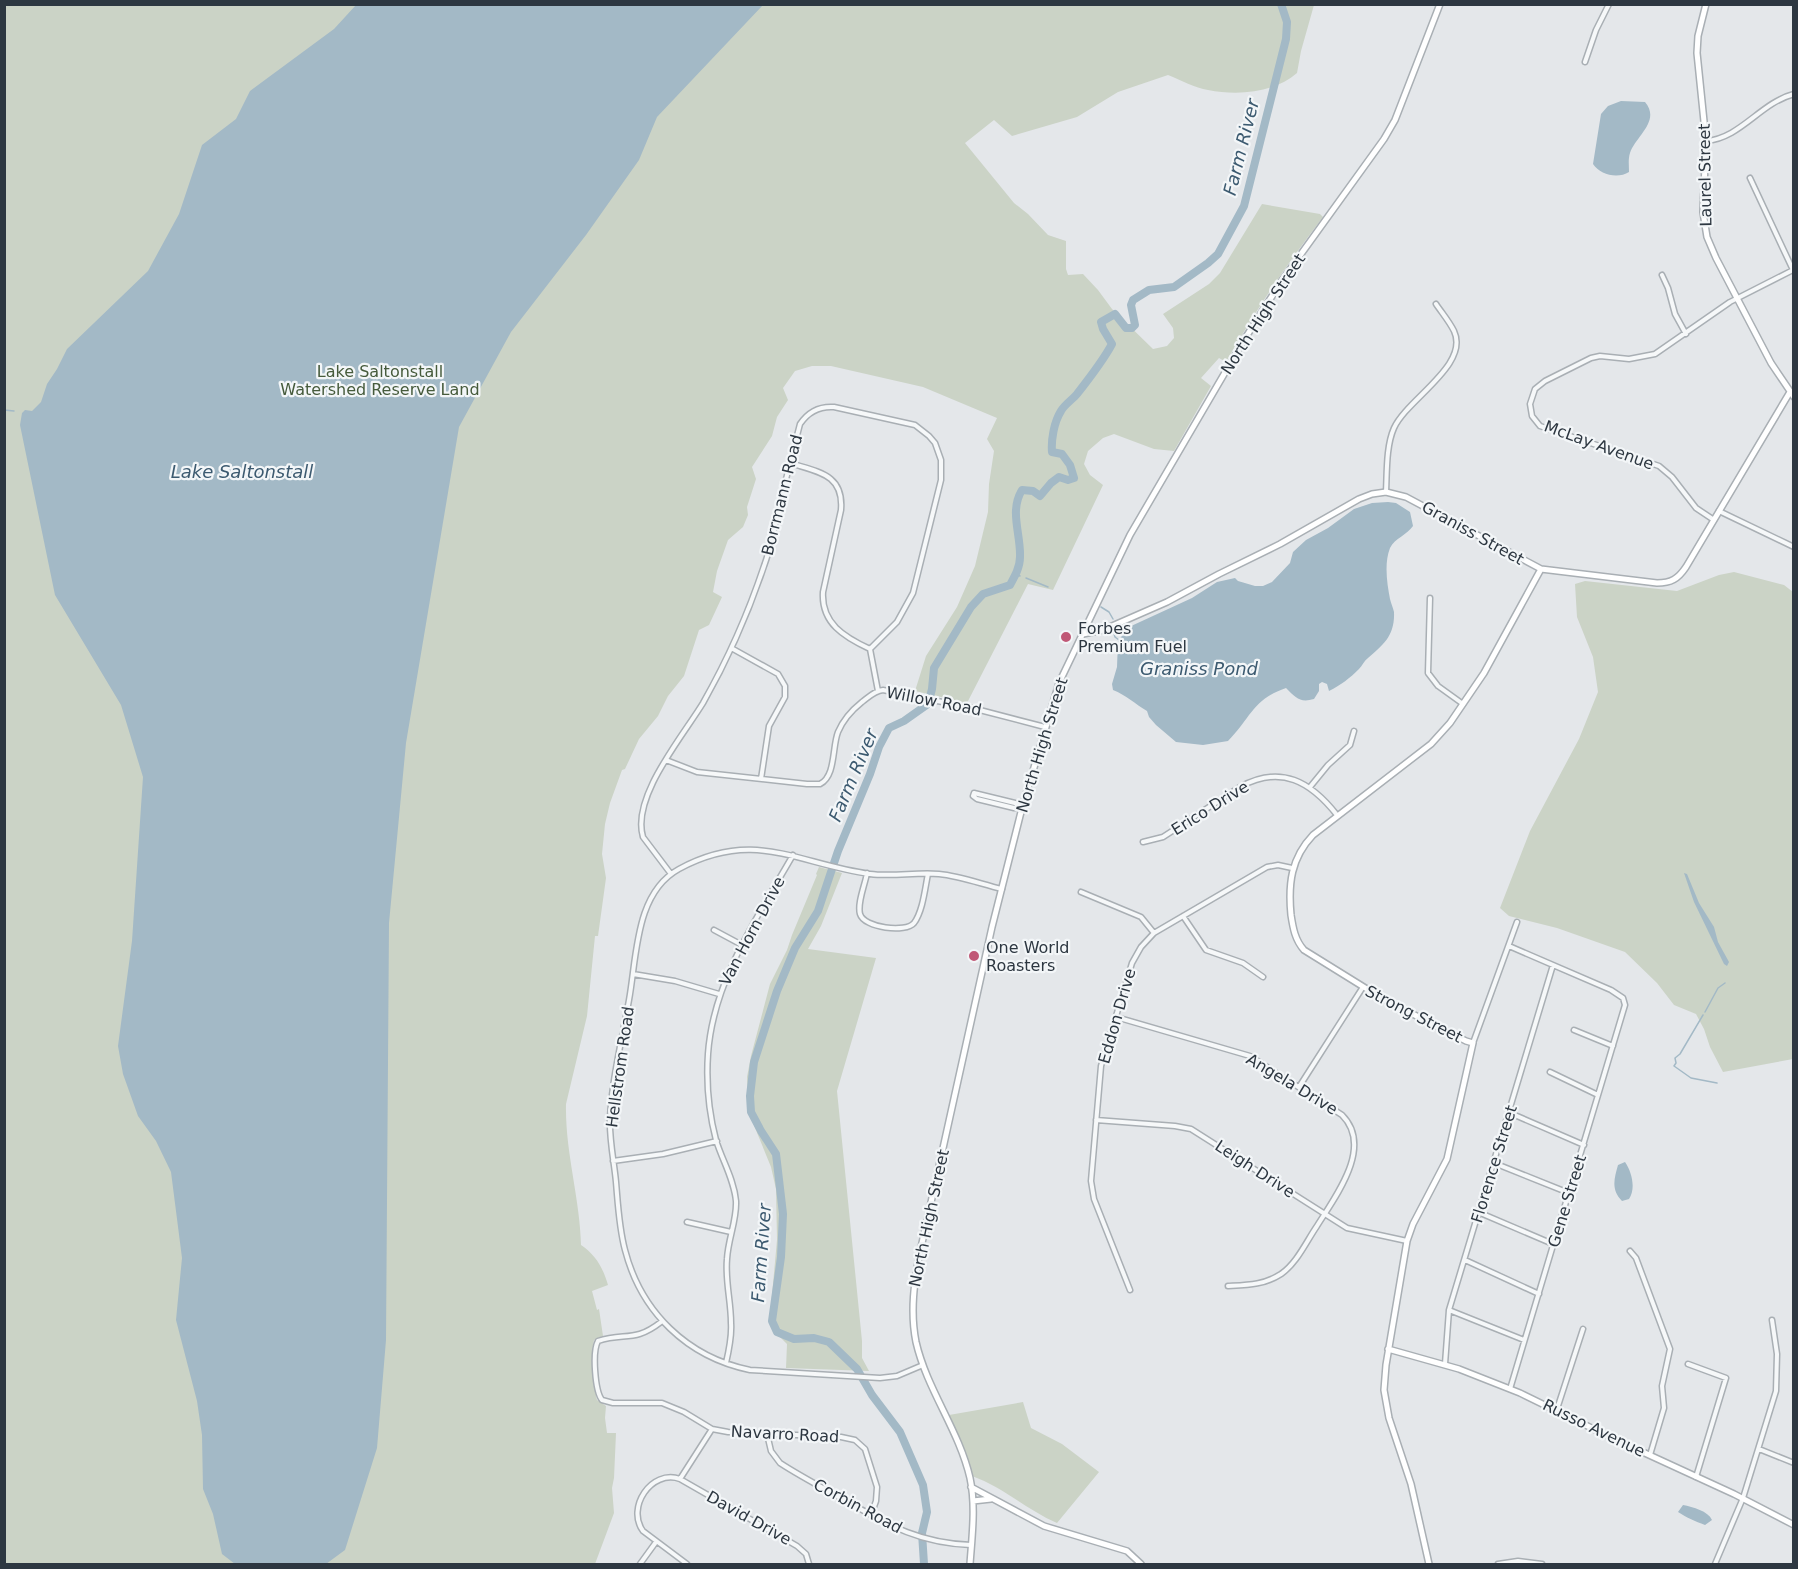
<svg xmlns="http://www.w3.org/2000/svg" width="1798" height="1569" viewBox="0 0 1798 1569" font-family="'DejaVu Sans',sans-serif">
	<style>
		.green { fill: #cbd3c6 }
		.water { fill: #a3b9c6 }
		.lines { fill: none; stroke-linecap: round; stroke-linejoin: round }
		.stream { stroke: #a3b9c6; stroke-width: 1.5 }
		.river { stroke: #a3b9c6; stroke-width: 8 }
		.street-casing { stroke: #a9afb4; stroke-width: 7 }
		.secondary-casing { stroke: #a9afb4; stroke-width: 8 }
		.street { stroke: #f6f8f9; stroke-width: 4 }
		.secondary { stroke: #fff; stroke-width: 5 }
		.poi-dot { fill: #c05876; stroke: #f3f6f8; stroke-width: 2 }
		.labels { text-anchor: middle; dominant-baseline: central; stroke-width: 4.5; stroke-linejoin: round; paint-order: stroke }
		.street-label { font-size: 16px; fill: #2d3741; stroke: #f3f6f8 }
		.park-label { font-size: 16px; fill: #465b3c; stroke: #f3f6f8 }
		.poi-label { font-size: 16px; fill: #2d3741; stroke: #f3f6f8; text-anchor: start }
		.water-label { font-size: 18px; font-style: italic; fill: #3c5a70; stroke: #f3f6f8 }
	</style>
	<rect width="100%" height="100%" fill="#e4e7ea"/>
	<!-- green -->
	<path class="green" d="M4,5H1314L1301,51L1297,73C1274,93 1238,96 1208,90C1195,88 1181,80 1168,75L1118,92L1077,117L1012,136L994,120L965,143L1014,203L1028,214L1048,235L1066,241V269L1068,275L1083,274L1098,290L1112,309L1153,349L1167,346L1174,338L1173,328L1163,314L1209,284L1220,273L1262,204L1320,214L1323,217C1287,264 1255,311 1226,362L1219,358L1201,378L1211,386L1174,451L1154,449L1114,434L1103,438L1088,451L1084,464L1090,475L1103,485L1053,590L1028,584L967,703L915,691L926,656L957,607L975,566L988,512L989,484L994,451L987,439L997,418L923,387L831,366H812L795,371L783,388L788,400L777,417L772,436L752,467L756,479L747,507L748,515L743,527L728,540L717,571L713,592L722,597L709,625L699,630L684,676L668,696L658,716L639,739L625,769L622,770L610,803L605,824L602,854L606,878L598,936H595L587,1016L566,1104C565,1152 580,1198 581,1245C596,1255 603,1268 608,1285L592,1291L597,1310L599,1309L603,1336L594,1340L592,1351L596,1396L597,1400L606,1406L605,1418L607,1433H616L614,1478L612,1488L614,1513L595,1564H5Z
		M1734,572L1784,585L1793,592V1059L1723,1072L1710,1047L1704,1029L1696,1014L1674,1005L1657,983L1625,952L1557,928L1509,916L1500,908L1530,831L1579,739L1598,692L1593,657L1577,617L1575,584L1585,581L1677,591L1719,575Z
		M819,867L842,873L821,926L808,949L876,958L837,1091L862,1341V1358L869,1371L786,1368L787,1344L774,1331L770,1317L777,1240L776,1189L771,1167L751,1118L748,1097L747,1077L751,1056L770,984L787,950L792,935L817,875L816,874Z
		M1023,1402L1031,1428L1062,1444L1099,1472L1057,1523C1027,1510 1003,1487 972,1476L965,1451L949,1415Z"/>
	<!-- water -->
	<path class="water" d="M356,5H763L657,117L639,160L586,235L511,332L459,427L406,743L389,923L386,1340L377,1448L345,1550L326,1564H235L222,1554L213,1514L203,1489L202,1435L197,1401L176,1320L182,1258L171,1172L156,1141L138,1116L123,1074L118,1046L132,941L143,777L121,705L55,595L20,425L22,413L25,410L32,411L41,402L47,384L57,369L67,349L148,271L179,214L202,145L236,119L250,91L334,29Z
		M1621,101L1645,102C1661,121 1636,136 1630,153C1628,159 1629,166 1629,172C1618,179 1600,175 1593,164L1601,114L1608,106Z
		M1388,502L1396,503L1410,512L1413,526C1407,535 1395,538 1390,548C1384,563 1387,584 1390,599C1391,603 1393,608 1394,612C1395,636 1383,645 1368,658C1364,661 1362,666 1359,669C1350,678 1341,685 1329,691L1327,684L1322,682L1319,684V691L1314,699C1300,703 1296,698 1286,688C1253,699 1250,719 1228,741L1203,745L1176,742L1156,725L1149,717L1147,711C1135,704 1126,695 1113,690L1112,684L1117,667L1118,641L1129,627L1192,598L1217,582L1235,578L1238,581L1255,586H1263L1272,582L1290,563L1293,552L1306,540L1328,528L1354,509L1372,503Z
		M1684,873L1687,874L1699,903L1714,927L1718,942L1729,962L1727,966L1724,964L1694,902Z
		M1625,1162C1632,1172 1636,1189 1629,1199L1622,1201C1611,1190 1614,1179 1618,1165Z
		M1683,1505C1693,1507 1708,1511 1712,1520L1705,1525C1695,1521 1687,1518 1678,1512Z"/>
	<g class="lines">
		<!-- stream -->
		<path class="stream" d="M4,410L14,411
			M1016,574L1020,576
			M1026,578L1048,587
			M1101,607L1109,612L1113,619
			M1113,630L1115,637L1119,640
			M1705,1012L1718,988L1725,983
			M1703,1015L1680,1054L1675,1058L1676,1063L1674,1066L1691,1078L1717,1083"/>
		<!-- river -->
		<path class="river" d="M924,1564L922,1533L927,1512L923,1485L900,1432L872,1395L857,1369L829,1342L814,1338L794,1339L777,1332L772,1321L781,1257L783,1214L776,1154L761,1131L751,1112L750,1096L754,1062L777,991L795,948L818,911L838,851L870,774L879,747L889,728L904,721L928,704L932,689L934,668L971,607L983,594L1010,585C1015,576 1020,567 1020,557C1021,534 1009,511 1022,490L1033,491L1040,496L1051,483L1059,477L1068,480L1074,478L1070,465L1062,454L1052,452C1051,440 1054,422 1061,411C1064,405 1072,400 1077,394C1088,380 1104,359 1112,344L1103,329L1101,322L1115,314L1126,328H1132L1135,325L1131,305L1133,300L1149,290L1174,287L1208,263L1218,254L1244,206L1286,39L1287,22L1281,4"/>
		<!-- street casing -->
		<g class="street-casing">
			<path id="street" d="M1585,62L1596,30L1609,4
				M1706,141C1741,138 1760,103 1794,94
				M1750,178L1793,270
				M1662,275L1668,288L1675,314L1686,334
				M790,463C818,472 844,474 841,510L823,592C821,623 844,637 870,649
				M1386,492C1387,472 1386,446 1394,428C1407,399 1470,365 1454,331C1449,321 1442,313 1436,304
				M1719,511L1794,547
				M1714,520L1696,508L1672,477L1659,466L1540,426L1532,416L1530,404L1535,389L1545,381L1591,358L1600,356L1629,359L1655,354L1730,302L1793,270
				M1430,598L1428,673L1438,686L1463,704
				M733,649L778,674L785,686V697L769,726L761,779
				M870,649L878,691
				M666,760L697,772L807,784H820C836,776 832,747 838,732C843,720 852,710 862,702C869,697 874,691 883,690L972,708L1045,727
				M1310,787L1328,765L1350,745L1354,731
				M974,793L1015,803L1022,808H1014L977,799L973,796Z
				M1143,842L1163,837L1240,787C1281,764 1311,782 1337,815
				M867,873C865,885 857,903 860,914C864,928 906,933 914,923C923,911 925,888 928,874
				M671,874L643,837C631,797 683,736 703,703C728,659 748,614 764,566C770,550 773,533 777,517C784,486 792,455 800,424C808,412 819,406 834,407L915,425L929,436L935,443L941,460V480L913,593L897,622L870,649
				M1081,892L1141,917L1154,933
				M1183,916L1206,950L1243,963L1263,977
				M714,930L742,945
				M1509,946L1611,990L1623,998L1625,1005L1510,1389
				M633,974L675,981L719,994
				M1116,1017L1250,1056L1342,1115C1374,1147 1335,1197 1317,1226C1306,1242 1297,1263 1281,1274C1264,1285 1247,1285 1228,1286
				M1574,1030L1613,1046
				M1473,1043L1517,922
				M1550,1072L1598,1095
				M1299,1087L1363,987
				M1510,1113L1584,1145
				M1096,1120L1175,1126L1191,1129L1347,1228L1407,1241
				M613,1161L663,1154L717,1141
				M1494,1163L1569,1193
				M1478,1212L1553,1244
				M687,1222L731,1232
				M1630,1251L1636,1258L1670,1349L1662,1386L1664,1408L1650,1455
				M1465,1260L1539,1294
				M1130,1290L1094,1199L1091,1181L1101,1066L1132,963L1141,947L1154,933L1267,867L1278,865L1292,868
				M1449,1310L1524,1340
				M661,1322C634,1343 625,1332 598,1341C592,1352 595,1391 602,1400L613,1403H662L684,1412L712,1429L728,1432L841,1437L855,1440L865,1449L877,1487L876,1501L871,1515
				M726,1363C729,1350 732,1336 731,1323C731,1301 725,1281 727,1259C728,1239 737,1220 736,1201C734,1179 722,1160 716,1140C709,1113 706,1083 708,1054C713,981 757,918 793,855
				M1445,1364L1449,1310L1553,965
				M1688,1364L1726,1378L1696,1477
				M923,1365L897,1376L880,1378L750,1370C687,1357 641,1312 625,1250C619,1228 618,1205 616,1182C614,1161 609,1139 610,1118C612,1079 622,1039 629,1000C637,956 635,893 679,869C755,828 797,864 870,874C893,877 916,872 939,874C960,876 981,884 1002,889
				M1557,1409L1583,1329
				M767,1434L771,1451L780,1463C800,1476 821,1487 841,1498C887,1524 917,1543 971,1545
				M1759,1449L1794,1463
				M680,1479L712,1429
				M640,1564L656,1542
				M687,1564L643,1531C626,1508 651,1469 680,1479L797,1546L806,1554L809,1564
				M1498,1564L1518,1561L1542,1564
				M1715,1564L1743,1498L1776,1391L1777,1354L1772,1320"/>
		</g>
		<!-- secondary casing -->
		<g class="secondary-casing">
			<path id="secondary" d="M1706,4L1698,36L1697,53L1706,141L1703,212L1707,237L1716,258L1771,363L1794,397
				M1083,634L1103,630L1167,602L1219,574L1280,544L1359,499L1372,494L1386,492L1406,497L1541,569L1657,583C1671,583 1678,579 1686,567L1790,392
				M1388,1349L1459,1369L1520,1393L1610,1437L1734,1494L1794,1525
				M971,1487L1044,1526L1127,1551L1141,1564
				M973,1501L991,1499
				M970,1564C972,1536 976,1506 970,1478C959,1430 927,1390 916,1342C910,1312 914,1282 920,1252L992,927L1022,808L1059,683L1130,535L1244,340L1283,279L1384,139L1395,120L1440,4
				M1429,1564L1411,1484L1389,1418L1384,1390L1386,1365L1407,1241L1413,1224L1447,1159L1473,1043L1466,1041L1383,999L1304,950C1295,940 1293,928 1291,915C1288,884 1291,858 1313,835L1431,744L1450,723L1484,673L1541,569"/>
		</g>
		<!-- street -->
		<use href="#street" class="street"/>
		<!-- secondary -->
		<use href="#secondary" class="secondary"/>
	</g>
	<!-- markers -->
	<g class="poi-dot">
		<circle cx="1066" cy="637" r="6"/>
		<circle cx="974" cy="956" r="6"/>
	</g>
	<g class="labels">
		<!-- street labels -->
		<g class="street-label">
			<text transform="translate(1705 175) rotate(-91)">Laurel Street</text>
			<text transform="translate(1263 314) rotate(-57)">North High Street</text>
			<text transform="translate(1599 445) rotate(20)">McLay Avenue</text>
			<text transform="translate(782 495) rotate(-76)">Borrmann Road</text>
			<text transform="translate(1473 533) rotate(29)">Graniss Street</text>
			<text transform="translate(934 701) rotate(11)">Willow Road</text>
			<text transform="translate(1042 745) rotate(-73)">North High Street</text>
			<text transform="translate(1210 808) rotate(-32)">Erico Drive</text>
			<text transform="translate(752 931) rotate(-62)">Van Horn Drive</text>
			<text transform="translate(1414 1014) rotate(27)">Strong Street</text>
			<text transform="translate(1117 1016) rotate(-74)">Eddon Drive</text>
			<text transform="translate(620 1067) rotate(-82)">Hellstrom Road</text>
			<text transform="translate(1292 1084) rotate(31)">Angela Drive</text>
			<text transform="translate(1494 1164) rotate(-73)">Florence Street</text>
			<text transform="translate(1255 1169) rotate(33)">Leigh Drive</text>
			<text transform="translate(1567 1201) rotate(-73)">Gene Street</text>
			<text transform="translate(929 1218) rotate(-78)">North High Street</text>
			<text transform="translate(1594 1428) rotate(26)">Russo Avenue</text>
			<text transform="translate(785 1434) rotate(3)">Navarro Road</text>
			<text transform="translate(858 1506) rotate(28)">Corbin Road</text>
			<text transform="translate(749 1518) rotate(29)">David Drive</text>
		</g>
		<!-- park labels -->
		<g class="park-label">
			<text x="380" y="371">Lake Saltonstall<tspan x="380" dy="18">Watershed Reserve Land</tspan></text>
		</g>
		<!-- poi labels -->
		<g class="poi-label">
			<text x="1078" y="628">Forbes<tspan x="1078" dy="18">Premium Fuel</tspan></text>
			<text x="986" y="947">One World<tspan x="986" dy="18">Roasters</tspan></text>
		</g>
		<!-- water labels -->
		<g class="water-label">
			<text transform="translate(1241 147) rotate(-76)">Farm River</text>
			<text x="242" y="471">Lake Saltonstall</text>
			<text x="1199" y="668">Graniss Pond</text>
			<text transform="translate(853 775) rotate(-67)">Farm River</text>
			<text transform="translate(761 1253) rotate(-86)">Farm River</text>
		</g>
	</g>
	<!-- border -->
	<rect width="1798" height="1569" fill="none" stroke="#2d3741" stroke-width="12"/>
</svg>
